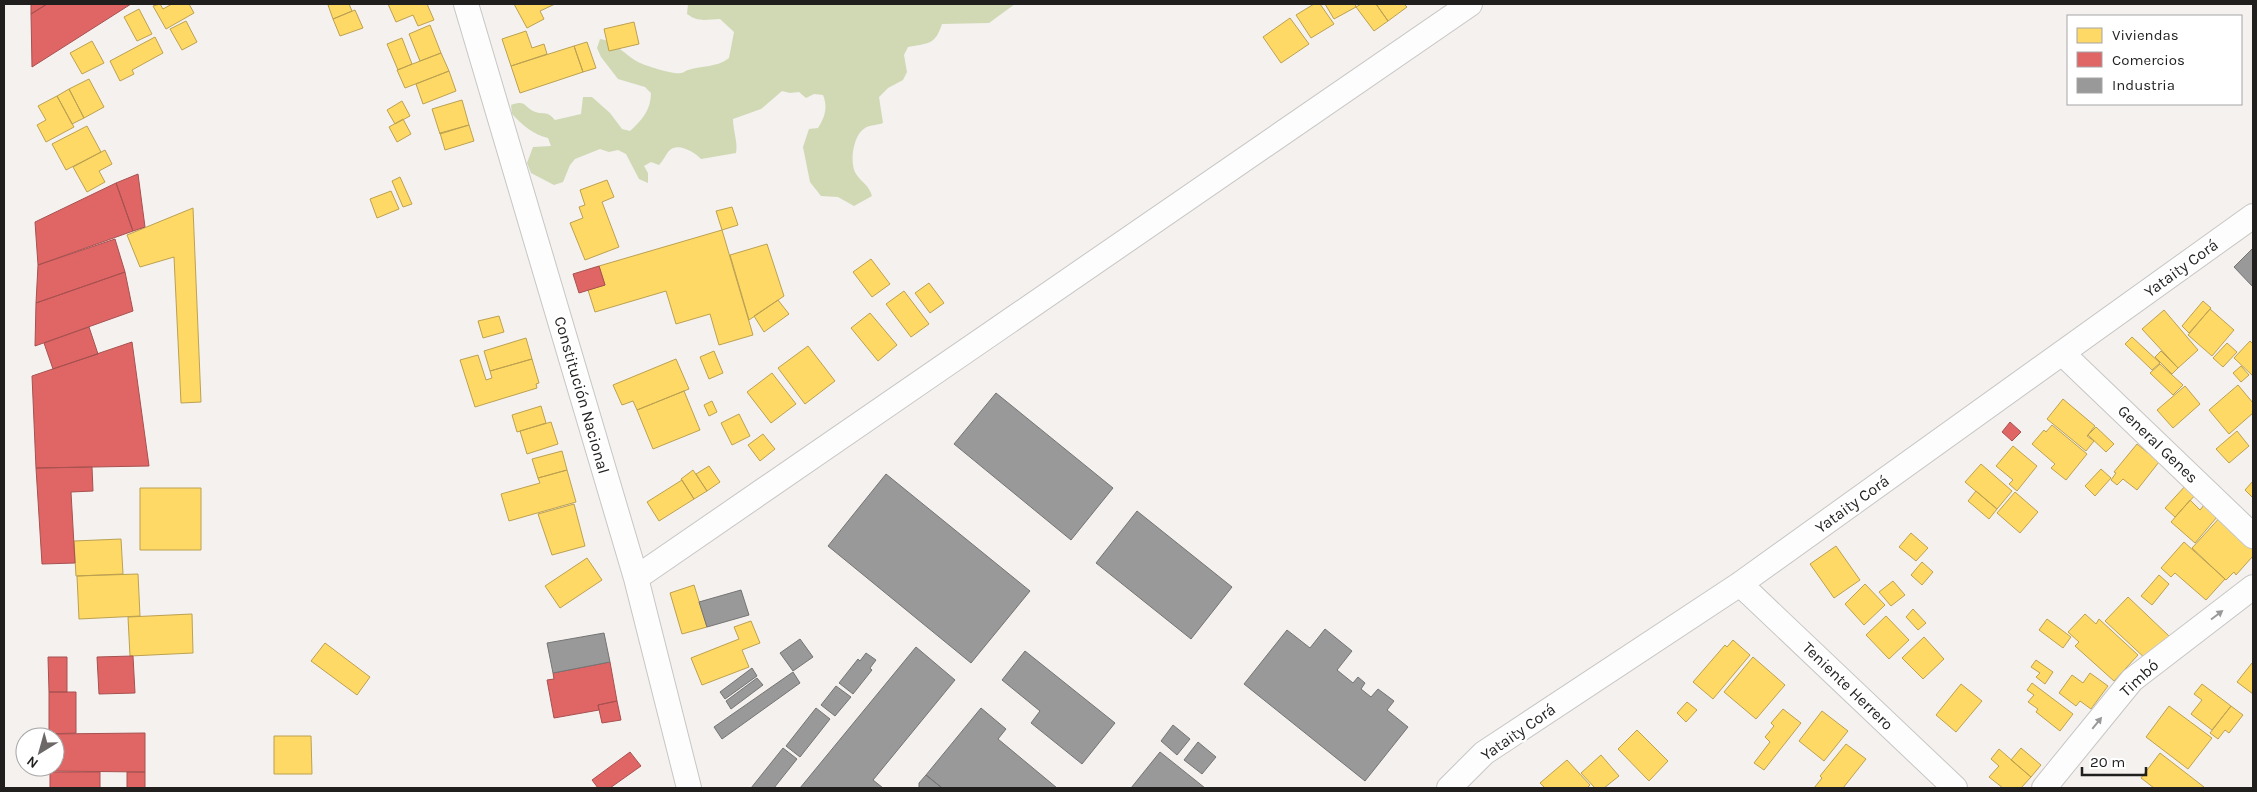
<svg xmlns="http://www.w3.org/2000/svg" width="2257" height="792" viewBox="0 0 2257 792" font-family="Karla,sans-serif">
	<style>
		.forest { fill: #d0d9b4 }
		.homes { fill: #ffd966; stroke: #bca150 }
		.shops { fill: #e06666; stroke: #a75150 }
		.industry { fill: #999; stroke: #757474 }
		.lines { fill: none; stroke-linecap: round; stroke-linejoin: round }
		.minor-casing { stroke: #c8c6c4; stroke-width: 26 }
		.minor { stroke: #fdfdfd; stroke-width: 24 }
		.oneway { fill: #9a9999 }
		.labels { text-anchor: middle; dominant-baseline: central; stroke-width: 5; stroke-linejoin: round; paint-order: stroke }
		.street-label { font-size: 16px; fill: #211f1e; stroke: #fff }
	</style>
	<rect width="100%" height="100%" fill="#f4f1ef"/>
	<!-- forest -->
	<path class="forest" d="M688,4H1015L989,23L942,24C935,45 929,43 908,47L904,55L907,72L903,80L888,88L879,97L883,123C878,125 869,125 865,128C853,135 849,163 856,174C862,183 869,185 872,196L854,206L838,197L821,196L810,182L803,147L809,129L818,128C825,117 828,107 823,95L814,94L806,98L799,92L790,93L782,91L761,109L733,119C733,131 738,141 736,153L701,159C694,152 677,141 668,152C665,156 663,161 659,165L651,162L644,166L648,173V183L639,179L626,154L618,150L609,152L600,149L575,159L570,165L563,182L554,185L531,173L527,163L533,147L551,146L548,138C534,135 521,124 512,114L511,105C526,100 523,106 533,111C543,116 546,109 555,120L581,114L583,97H592L610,113L622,129L630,131C642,120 651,110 651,93L645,87L618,79L601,57L597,48L600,39C616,41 625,56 640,63C647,66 674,75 681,73C684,73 686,70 688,70C703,65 716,68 729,58L734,32L720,19C707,19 699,23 687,14Z"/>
	<!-- homes -->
	<path class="homes" d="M160,4L163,9L172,4H189L194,13L166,29L153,6Z
		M332,4H349L352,11L333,19L328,5Z
		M388,4H427L434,20L418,26L413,15L396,22Z
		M514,4H555L540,11L544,19L527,28Z
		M1314,4H1320L1334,24L1311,38L1296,15Z
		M1325,4H1355L1356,7L1334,19Z
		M1361,4H1376L1388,21L1374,31L1356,7Z
		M1376,4H1404L1407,7L1388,21Z
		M139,9L152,34L137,41L124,17Z
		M355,10L363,28L340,36L333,19Z
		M1290,18L1309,44L1281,63L1263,37Z
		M186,21L197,42L182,50L170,29Z
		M634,22L639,44L609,51L604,29Z
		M430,25L441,53L420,61L409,34Z
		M526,31L532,48L544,44L547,54L511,66L502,39Z
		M155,37L163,53L132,70L134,74L120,81L110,61Z
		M402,38L412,64L398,70L387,44Z
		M92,41L104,63L82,74L70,53Z
		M587,42L596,68L583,72L574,46Z
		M574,46L583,72L520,93L511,66Z
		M441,53L449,71L405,88L397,70Z
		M449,71L456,91L423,104L416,84Z
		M89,79L104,107L84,118L69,89Z
		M69,89L84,118L72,124L57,96Z
		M57,96L74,127L46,142L37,125L46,120L38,106Z
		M462,100L469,125L440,134L432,109Z
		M402,101L410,116L395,124L387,110Z
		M403,119L411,134L397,142L389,127Z
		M469,125L474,141L445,150L440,133Z
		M87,126L101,152L66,170L52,144Z
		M105,150L112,164L99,171L105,182L87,192L73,167Z
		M400,177L412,204L403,207L392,181Z
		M607,180L614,197L602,202L619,247L585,260L570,223L583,218L579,207L585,205L580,190Z
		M391,191L399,209L377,218L370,199Z
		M732,207L738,225L722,230L716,211Z
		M193,208L201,402L181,403L174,257L140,267L127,235Z
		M722,230L753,335L719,345L710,314L676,324L666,291L595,312L588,290L605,285L599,266Z
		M767,244L784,296L749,320L730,255Z
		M871,259L890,284L872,297L853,272Z
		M929,283L944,303L930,313L915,293Z
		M904,291L929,324L911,337L886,304Z
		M778,300L789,314L764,332L754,316Z
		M2203,301L2211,308L2189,333L2182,326Z
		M2210,309L2234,330L2212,356L2188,335Z
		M2164,310L2198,350L2178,368L2142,329Z
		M870,313L897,345L878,361L851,328Z
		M499,316L504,332L483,338L478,321Z
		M2132,337L2160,363L2152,370L2125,344Z
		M526,338L532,359L490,371L484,351Z
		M2250,341L2253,344V376L2234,358Z
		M2227,343L2237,352L2223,367L2213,358Z
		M808,346L835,381L805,404L778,368Z
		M714,351L723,373L709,379L700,357Z
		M2161,351L2178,368L2172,374L2155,357Z
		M478,355L486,380L492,378L490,371L532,359L539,383L536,384L537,388L475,407L460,360Z
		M676,359L689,389L637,410L633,401L622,405L613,385Z
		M2160,364L2183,385L2173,395L2150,373Z
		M2241,366L2249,375L2241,382L2233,373Z
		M772,373L796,404L771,423L747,392Z
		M2238,385L2253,403V413L2229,434L2209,410Z
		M2185,386L2200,404L2173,428L2157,410Z
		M684,391L700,430L653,449L637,410Z
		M2063,399L2095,426L2087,436L2094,441L2086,451L2047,419Z
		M712,401L717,412L709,416L704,405Z
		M541,406L546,423L517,432L512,415Z
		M739,414L750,436L732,445L721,423Z
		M551,422L558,444L527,454L520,431Z
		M2052,425L2087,454L2066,480L2051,468L2055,464L2032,444L2044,430L2046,432Z
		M2096,427L2114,444L2106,452L2088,435Z
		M2237,431L2249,446L2229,463L2216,449Z
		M763,434L775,449L760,461L748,445Z
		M2137,444L2159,462L2137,490L2123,479L2117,485L2111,480L2116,473L2114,472Z
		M2013,446L2037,466L2017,491L2009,484L2013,480L1996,466Z
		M562,451L567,470L538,478L532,459Z
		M1981,464L2012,491L1997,509L1965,482Z
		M709,466L720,482L707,491L696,474Z
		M2101,469L2111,478L2095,496L2085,486Z
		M567,470L576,502L509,521L501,494L540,483L538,478Z
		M693,470L707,491L694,499L681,479Z
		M682,480L694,499L659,521L647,502Z
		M2253,481V498L2245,490Z
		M2187,484L2197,493L2175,517L2165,508Z
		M140,488H201V550H140Z
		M1976,491L1997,509L1989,519L1968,501Z
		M2015,492L2038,512L2020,533L1997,513Z
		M2190,500L2200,510L2204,505L2217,517L2195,543L2171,522Z
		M574,504L585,546L552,555L538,514Z
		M2223,514L2253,542V556L2236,575L2234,572L2226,580L2192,548Z
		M1911,533L1928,548L1916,561L1899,547Z
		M121,539L123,574L76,576L74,541Z
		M2184,542L2225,579L2206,600L2175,573L2171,577L2161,568Z
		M1836,546L1860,580L1834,598L1810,564Z
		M587,558L602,580L560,608L545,586Z
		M1922,562L1933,572L1922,585L1911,575Z
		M138,574L140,616L79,619L77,576Z
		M2159,575L2169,584L2152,605L2141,596Z
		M1893,581L1905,595L1891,606L1879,592Z
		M1865,584L1885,605L1864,625L1845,604Z
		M694,585L707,627L682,634L670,593Z
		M2128,597L2169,636L2147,660L2105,621Z
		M1913,609L1926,623L1918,630L1906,617Z
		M192,614L193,653L130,656L128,617Z
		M2085,614L2096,624L2099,619L2138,655L2114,681L2075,646L2079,642L2068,632Z
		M1886,616L1909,640L1889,659L1866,635Z
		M2047,619L2071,637L2063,648L2039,630Z
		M751,621L760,643L742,650L749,667L702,685L691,658L739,639L734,627Z
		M1924,637L1944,659L1923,679L1902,658Z
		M1733,640L1750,655L1713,699L1693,682L1725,645L1727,647Z
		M325,643L370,677L357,695L311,661Z
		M1753,657L1785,685L1756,719L1724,692Z
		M2036,660L2053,672L2045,684L2036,677L2040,673L2031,667Z
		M2252,663L2253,664V694L2237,682Z
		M2090,673L2108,686L2091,709L2080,701L2076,706L2059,693L2072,675L2083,683Z
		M2032,683L2073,714L2060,731L2036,712L2038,709L2028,702L2034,695L2027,690Z
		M1961,684L1982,701L1956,732L1936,715Z
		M2202,684L2231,706L2212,730L2191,714L2202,700L2194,694Z
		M1687,702L1697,710L1686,722L1677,713Z
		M2169,706L2212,738L2188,769L2146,737Z
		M2231,706L2243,715L2229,733L2225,730L2218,739L2210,733Z
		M1783,709L1801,723L1764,770L1754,763L1770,742L1765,737L1774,726L1771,723Z
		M1822,711L1848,731L1824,761L1799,741Z
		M1637,730L1668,761L1649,781L1618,749Z
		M274,736H311L312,774H274Z
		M1846,744L1866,759L1843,788H1814L1822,778L1820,776Z
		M2021,748L2041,765L2031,777L2011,760Z
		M1999,749L2031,777L2021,788H2003L1989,777L1999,766L1991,759Z
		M2160,753L2204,787V788H2154L2141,778Z
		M1601,755L1619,776L1604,788H1595L1581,773Z
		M1567,760L1590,785L1587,788H1545L1540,783Z"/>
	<!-- shops -->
	<path class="shops" d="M31,4H47L31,14Z
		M47,4H131L32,67L31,14Z
		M138,174L145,227L133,231L116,183Z
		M116,183L133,231L38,265L35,222Z
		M115,239L125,272L36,303L38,265Z
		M599,266L605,285L579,293L573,274Z
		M125,272L133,311L35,346L36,303Z
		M89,327L98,354L53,369L44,343Z
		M132,342L149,466L36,468L32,376Z
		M2010,422L2021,432L2012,441L2002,432Z
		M92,467L93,491L71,492L75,563L42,564L36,468Z
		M133,656L135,693L99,694L97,657Z
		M48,657H67V692H49Z
		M610,662L617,701L598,705L599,710L554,718L547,680L554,679L553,673Z
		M49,692H76V733L49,734Z
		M617,701L621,720L602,723L598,705Z
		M145,733V772L49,771V767H55V737H49V734Z
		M630,752L641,766L610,788H598L592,780Z
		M50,772H100V788H50Z
		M127,772H145V788H127Z"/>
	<!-- industry -->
	<path class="industry" d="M2253,248V287L2234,267Z
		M996,393L1113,488L1071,540L954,444Z
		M886,474L1030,591L971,663L828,546Z
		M1137,511L1232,587L1191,639L1096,563Z
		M741,590L749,615L707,627L699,602Z
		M1325,629L1352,651L1337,670L1353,683L1358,677L1365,683L1361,689L1371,697L1378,689L1394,701L1387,710L1408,727L1365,781L1244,684L1287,630L1310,648Z
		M604,633L610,662L553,673L547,643Z
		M800,639L813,657L793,671L780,653Z
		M916,647L955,680L873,780L883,788H800Z
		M1025,651L1115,723L1082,764L1031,723L1040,711L1002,680Z
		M866,653L876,660L870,668L872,670L853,694L839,683L858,659L860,661Z
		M752,668L757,676L725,699L720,692Z
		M793,672L800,683L722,739L714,727Z
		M757,678L763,685L731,709L726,701Z
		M836,686L851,697L835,716L821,705Z
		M816,708L830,719L800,757L786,746Z
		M981,708L1006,729L998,739L1057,788H942L926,775Z
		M1173,725L1190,739L1177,755L1161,741Z
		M1198,742L1216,757L1202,774L1184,760Z
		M783,748L797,759L774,788H751Z
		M1160,752L1205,788H1131Z
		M926,775L942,788H919V783Z"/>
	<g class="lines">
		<!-- minor casing -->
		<g class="minor-casing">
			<path id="minor" d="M466,4L636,578L689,788
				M2062,353L2253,536
				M636,578L1470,4
				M1740,584L1955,788
				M1449,788L1484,753L1740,584L2253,216
				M2044,788L2132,680L2253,587"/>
		</g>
		<!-- minor -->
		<use href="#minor" class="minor"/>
	</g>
	<!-- one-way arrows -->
	<defs><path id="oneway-solid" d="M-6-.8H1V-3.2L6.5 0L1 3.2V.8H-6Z" transform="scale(1.25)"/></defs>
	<g class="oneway">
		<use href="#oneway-solid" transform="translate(2217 615) rotate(-37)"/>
		<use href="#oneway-solid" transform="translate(2097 723) rotate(-51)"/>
	</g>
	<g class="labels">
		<!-- street labels -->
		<g class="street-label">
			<text transform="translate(2181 268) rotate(-36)">Yataity Corá</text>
			<text transform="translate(582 395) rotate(74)">Constitución Nacional</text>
			<text transform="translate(2158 444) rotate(44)">General Genes</text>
			<text transform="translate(1852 504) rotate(-36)">Yataity Corá</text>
			<text transform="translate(2139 678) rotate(-43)">Timbó</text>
			<text transform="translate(1848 686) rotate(44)">Teniente Herrero</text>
			<text transform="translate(1518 732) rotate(-35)">Yataity Corá</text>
		</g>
	</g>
	<!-- border -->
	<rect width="2257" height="792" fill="none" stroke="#211f1e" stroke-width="10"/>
	<!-- legend -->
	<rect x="2067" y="15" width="175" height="90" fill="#ffffff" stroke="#a6a5a5"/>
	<rect x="2077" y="28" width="25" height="15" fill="#ffd966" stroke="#a6a5a5"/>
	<text x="2112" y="40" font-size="15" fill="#211f1e">Viviendas</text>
	<rect x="2077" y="52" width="25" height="15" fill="#e06666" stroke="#a6a5a5"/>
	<text x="2112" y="65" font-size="15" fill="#211f1e">Comercios</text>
	<rect x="2077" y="78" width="25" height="15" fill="#999999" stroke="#a6a5a5"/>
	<text x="2112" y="90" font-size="15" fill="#211f1e">Industria</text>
	<!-- north arrow -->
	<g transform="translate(40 752) rotate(217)"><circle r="24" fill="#ffffff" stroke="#a6a5a5"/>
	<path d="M0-4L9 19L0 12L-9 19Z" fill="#6b6867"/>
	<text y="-8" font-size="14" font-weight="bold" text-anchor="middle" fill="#211f1e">N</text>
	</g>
	<!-- scale -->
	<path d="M2082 767v8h64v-8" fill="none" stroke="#211f1e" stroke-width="2.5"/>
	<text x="2090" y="767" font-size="15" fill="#211f1e" stroke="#ffffff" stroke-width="4" paint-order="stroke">20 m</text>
</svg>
